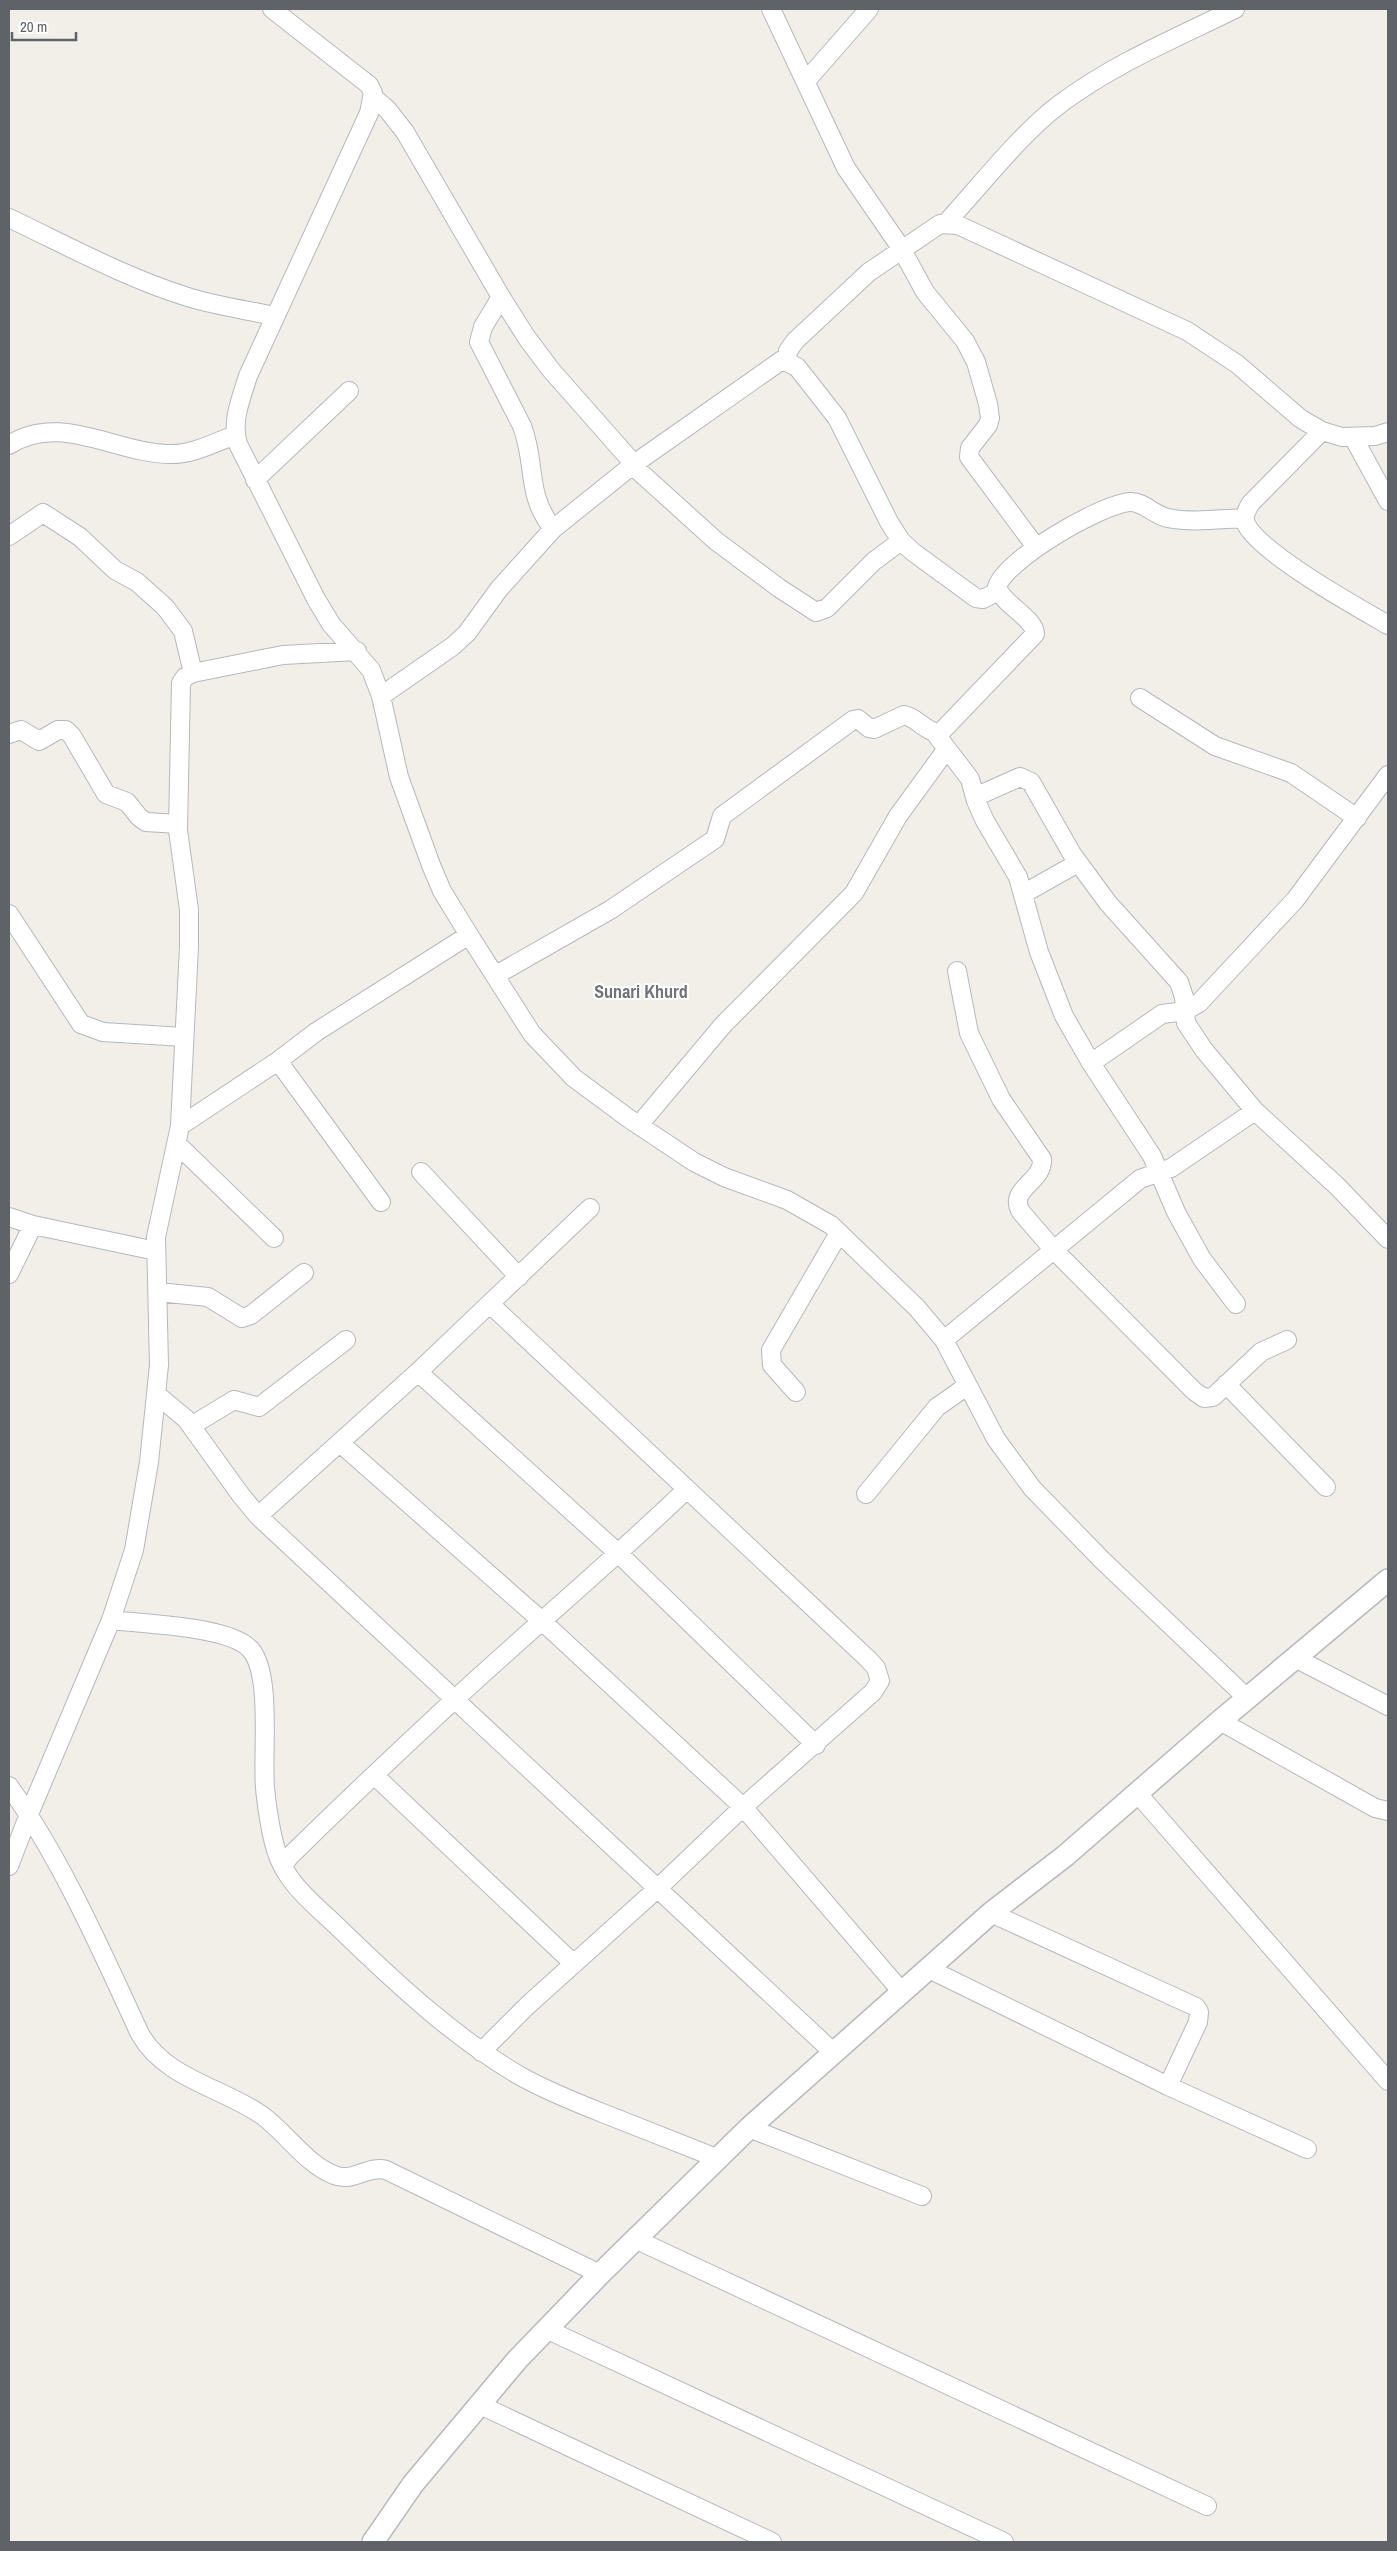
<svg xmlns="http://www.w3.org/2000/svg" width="1397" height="2551" viewBox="0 0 1397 2551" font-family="'Archivo Narrow',sans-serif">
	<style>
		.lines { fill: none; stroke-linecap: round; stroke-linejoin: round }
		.minor-casing { stroke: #b5b8bc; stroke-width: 20 }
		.tertiary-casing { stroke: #b5b8bc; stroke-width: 24 }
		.minor { stroke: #fff; stroke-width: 18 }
		.tertiary { stroke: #fff; stroke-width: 21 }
		.labels { text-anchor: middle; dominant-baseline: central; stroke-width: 4; stroke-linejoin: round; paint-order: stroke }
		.quarter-label { font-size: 18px; font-weight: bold; fill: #70757a; stroke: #fff }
	</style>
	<rect width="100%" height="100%" fill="#f1efe8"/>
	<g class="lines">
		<!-- minor casing -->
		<g class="minor-casing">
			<path id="minor" d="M272,9L369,85L373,93L369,113L248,376C241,399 231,421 238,444L316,599L331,624L371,670L381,696L399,777L431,865L442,891L469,935L532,1034L574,1078L628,1118L694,1162L724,1177L787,1200L831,1225L917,1308L944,1340L996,1439L1032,1488L1102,1560L1247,1698
				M771,9L846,168L901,248L925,292L965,341L976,362L988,404L990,418L988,425L970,448L969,457L1036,547
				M806,81L869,9
				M373,97L387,109L405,132L501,297L527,338L551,370L634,464
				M9,218C68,246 128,279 191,298C218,306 246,310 274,316
				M946,223C980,186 1021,133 1060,104C1113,64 1176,38 1235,9
				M501,297L483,327L479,342L522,426C537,466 525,493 553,529
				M787,361L788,351L795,341L869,272L940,224L958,225L1187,331L1237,364L1301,419L1322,431L1342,437L1375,436L1388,432
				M1322,431L1251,503C1247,509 1243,517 1246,524C1261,554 1357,607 1388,625
				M1353,437L1388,501
				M9,445C60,412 114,453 169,454C191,455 214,443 235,435
				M632,465L716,541L779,588L816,612L827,608L874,561L901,541
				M255,480L349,391
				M9,536L43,513L80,537L115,570L137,582L165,607L183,631L193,673
				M381,696L453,646L467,633L499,589L553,529L634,464L782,360L797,367L837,418L889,522L901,541L913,552L976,598L983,599L998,591
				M1140,698L1215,746L1291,773L1357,818
				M935,733L970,779L976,801L985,821L1018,877L1039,952L1064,1016L1091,1063L1152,1156L1176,1212L1202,1259L1236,1304
				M9,734L21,730L39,741L58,730H66L72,736L106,794L127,802L139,817L146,822L178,824
				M975,797L1020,777L1031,782L1072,854L1108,903L1179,982L1184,997L1186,1023L1204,1050L1255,1111L1337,1186L1388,1239
				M1023,894L1078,863
				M9,914L81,1024L103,1032L184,1037
				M957,971L969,1033L1001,1099L1042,1159C1044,1182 1007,1189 1021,1212L1053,1249L1194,1391L1204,1398L1213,1397L1261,1352L1287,1340
				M496,975L610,910L715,839L722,816L853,720L858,719L869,728L874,729L904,715C917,717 928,735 941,732L1035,634C1035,618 1002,604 997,587C1005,560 1101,504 1130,502C1143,501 1155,516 1168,518C1192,523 1220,519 1245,518
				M278,1061L381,1202
				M1091,1063L1162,1014L1185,1011L1199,1003L1295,900L1388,775
				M639,1125L723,1025L854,893L898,816L946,750
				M180,1126L278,1061L316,1032L469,935
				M177,1144L274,1238
				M421,1172L519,1277
				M9,1217L33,1225L156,1251
				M9,1274L33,1225
				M158,1292L208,1297L242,1318L251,1315L304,1273
				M944,1340L1140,1179L1171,1168L1255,1111
				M418,1372L619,1554L816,1745
				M1226,1384L1326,1487
				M796,1392L772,1365L771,1350L839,1233
				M156,1394L186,1419L240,1494L258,1516L834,2053
				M191,1426L234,1400L259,1407L346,1340
				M340,1443L543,1622L743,1807L902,1992
				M866,1494L937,1407L967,1386
				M258,1516L418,1372L590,1208
				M111,1620C143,1624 231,1626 251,1650C272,1675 262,1754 265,1788C267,1808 270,1830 276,1850C286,1885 318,1907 343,1932C398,1985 457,2040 522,2077C549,2092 577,2103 605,2114C643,2129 681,2144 719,2159
				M1295,1658L1388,1706
				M1220,1721L1375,1808L1388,1811
				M374,1775L574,1964
				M9,1786C63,1862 101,1950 140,2034C165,2079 224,2088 263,2116C287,2134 306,2164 334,2175C353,2183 368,2165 386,2170L600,2274
				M1138,1794L1388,2081
				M9,1866L29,1814L111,1620L134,1550L149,1462L159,1365L156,1237L180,1126L189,947V910L178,830L181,683L185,677L193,673L283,655L357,651
				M283,1866L289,1857C343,1804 398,1752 454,1700C531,1629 611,1562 687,1489
				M991,1913L1196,2007L1199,2012L1198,2022L1168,2086
				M929,1969L1168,2086L1307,2149
				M481,2052L528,2005L658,1888L743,1807L873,1692L880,1681L876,1668L869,1660L490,1304
				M749,2128L922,2196
				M637,2240L1207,2506
				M546,2329L1004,2542
				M478,2404L772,2542"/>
		</g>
		<!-- tertiary casing -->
		<g class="tertiary-casing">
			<path id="tertiary" d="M373,2542L413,2484L517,2360L600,2274L749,2128L991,1913L1065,1856L1220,1721L1388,1580"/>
		</g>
		<!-- minor -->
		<use href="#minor" class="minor"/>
		<!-- tertiary -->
		<use href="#tertiary" class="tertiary"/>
	</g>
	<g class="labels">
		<!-- quarter labels -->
		<g class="quarter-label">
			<text x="641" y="991">Sunari Khurd</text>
		</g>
	</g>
	<!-- border -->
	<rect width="1397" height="2551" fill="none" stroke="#5f6368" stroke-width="20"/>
	<!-- scale -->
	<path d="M12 32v8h64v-8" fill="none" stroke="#5f6368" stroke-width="2.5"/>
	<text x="20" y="32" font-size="15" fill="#5f6368" stroke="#ffffff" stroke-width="4" paint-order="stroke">20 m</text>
</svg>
